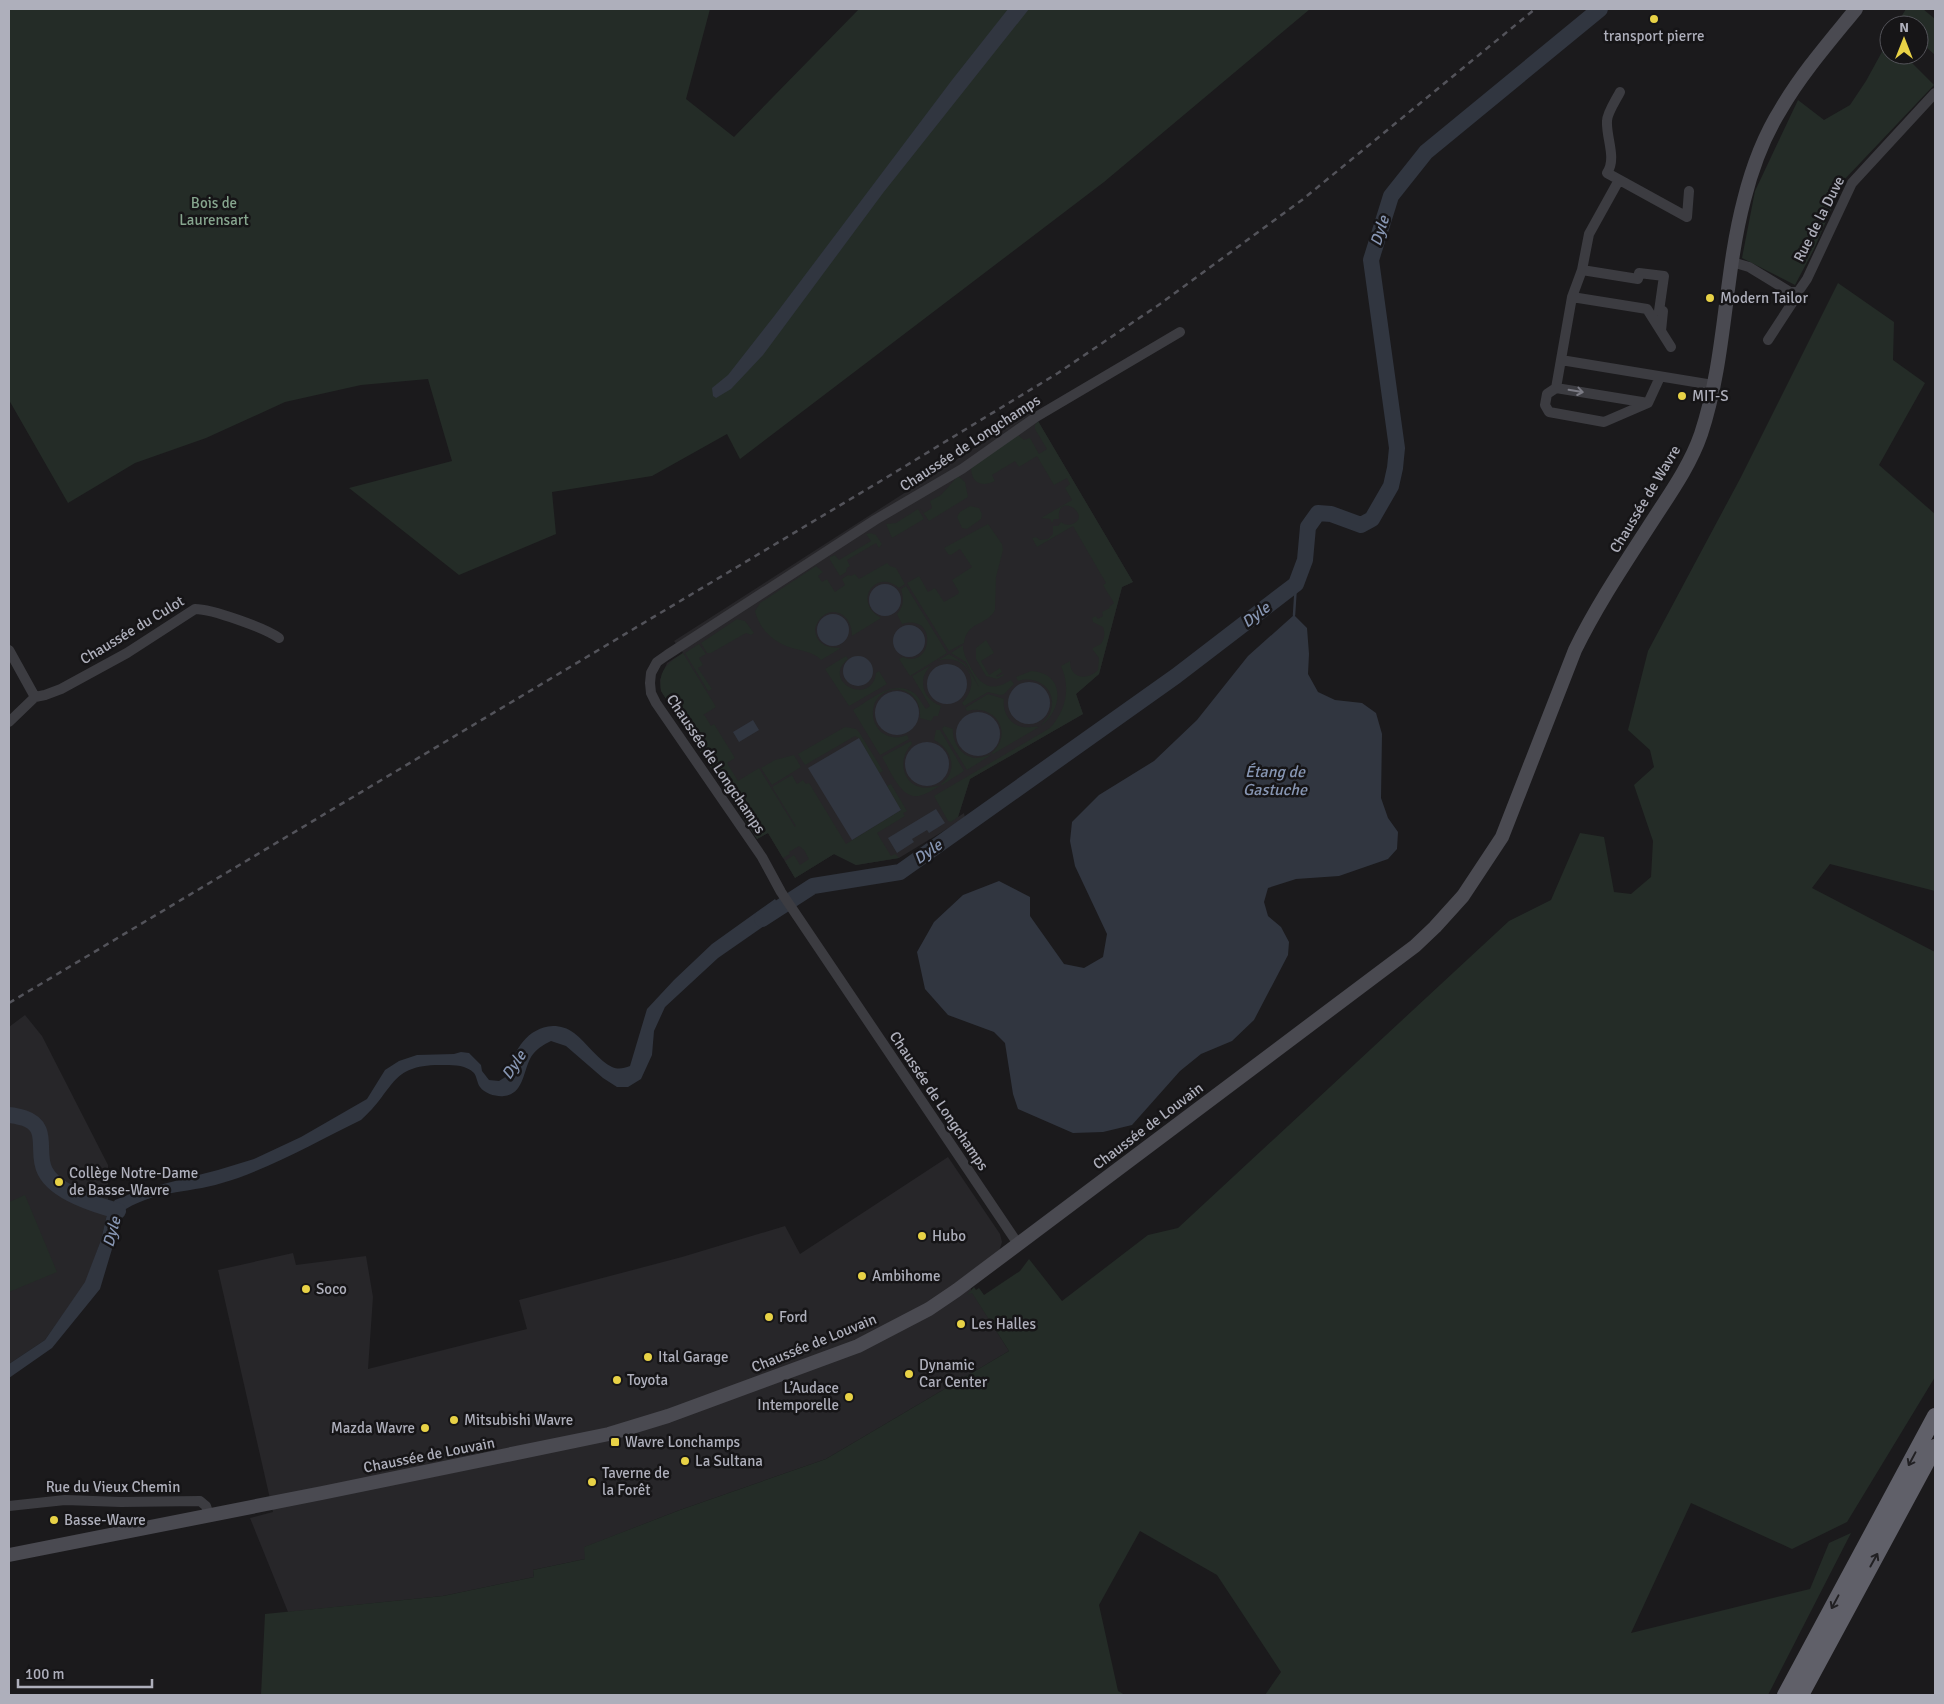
<svg xmlns="http://www.w3.org/2000/svg" width="1944" height="1704" viewBox="0 0 1944 1704" font-family="Signika,sans-serif">
	<style>
		.built { fill: #272629 }
		.green { fill: #242c27 }
		.water { fill: #313640 }
		.lines { fill: none; stroke-linecap: round; stroke-linejoin: round }
		.stream { stroke: #313640; stroke-width: 2.5 }
		.river { stroke: #313640; stroke-width: 16 }
		.minor { stroke: #3c3c41; stroke-width: 10 }
		.secondary { stroke: #4a4a51; stroke-width: 14 }
		.trunk { stroke: #606069; stroke-width: 16 }
		.rail { stroke: #53535a; stroke-width: 2.5; stroke-dasharray: 6 5; stroke-linecap: butt }
		.oneway { stroke: #7b7b84 }
		.oneway2 { stroke: #212023 }
		.poi-dot { fill: #e8d246; stroke: #161517; stroke-width: 2 }
		.labels { text-anchor: middle; dominant-baseline: central; stroke-width: 5; stroke-linejoin: round; paint-order: stroke }
		.poi-label { font-size: 15px; fill: #aeafbb; stroke: #161517; text-anchor: start }
		.park-label { font-size: 15px; fill: #86a58e; stroke: #161517 }
		.street-label { font-size: 15px; fill: #aeafbb; stroke: #161517 }
		.water-label { font-size: 16px; font-style: italic; fill: #8796b3; stroke: #161517 }
	</style>
	<rect width="100%" height="100%" fill="#1b1a1c"/>
	<!-- built -->
	<path class="built" d="M1032,411L1133,582L1122,587L1099,674L1076,694L1083,714L970,779L958,817L964,813L965,818L899,858L856,865L834,854L795,878L768,833L757,839L661,691L660,680L667,663L683,653L674,641Z
		M25,1015L42,1036L108,1165V1210L101,1240L86,1282L45,1340L9,1364V1027Z
		M948,1157L1000,1234L1002,1242L999,1251L966,1275L972,1292L1009,1351L826,1459L680,1510L585,1547V1559L533,1570L534,1577L443,1596L288,1612L250,1518L273,1512L218,1270L293,1253L296,1265L366,1256L373,1297L368,1369L527,1329L519,1300L682,1257L785,1226L800,1254Z"/>
	<!-- green -->
	<path class="green" d="M9,9H710L686,99L734,137L859,9H1310L1104,182L740,459L727,434L652,476L552,492L556,534L459,575L349,488L452,461L428,379L361,385L285,402L206,438L135,463L68,503L9,400Z
		M1906,9H1923L1935,19V55L1926,47L1919,54V25H1896Z
		M1889,39V55H1918L1911,62L1934,85L1844,180L1814,249L1795,285L1742,258L1755,191L1798,100L1824,120L1850,105L1866,81Z
		M1838,283L1894,322L1893,360L1925,383L1879,465L1935,514V891L1830,864L1812,888L1935,952V1377L1847,1522L1792,1549L1691,1503L1631,1633L1810,1589L1829,1543L1851,1533L1768,1695H1265L1281,1672L1217,1575L1140,1531L1099,1605L1118,1691L1125,1695H261L265,1614L443,1596L534,1577L533,1570L585,1559L584,1547L680,1510L826,1459L1009,1351L972,1293L967,1295L974,1287L976,1290L979,1288L984,1295L1020,1271L1029,1259L1062,1301L1148,1235L1178,1228L1509,921L1551,900L1580,833L1604,837L1614,892L1631,894L1651,877L1653,841L1634,785L1654,767L1650,750L1628,730L1648,651L1741,477Z
		M1038,421L1133,582L1122,587L1099,674L1076,694L1083,714L970,779L958,817L951,822L948,821L934,796L1050,728C1066,710 1071,688 1061,666L1070,661C1070,679 1087,681 1098,670L1099,658L1093,650V648L1101,644C1105,638 1105,633 1103,627L1093,622L1092,618L1096,616L1098,619L1103,616L1102,612L1110,608L1109,607L1114,603L1103,585L1106,583L1073,526L1037,547L1032,538L1036,537L1040,540L1048,539L1053,534V526H1058L1061,522C1064,524 1067,526 1072,524C1094,516 1056,490 1059,519H1054L1052,523L1050,519L1041,518L1072,500L1065,488L1070,484L1067,478L1054,485L1037,456L1019,467L1015,461L992,475L995,481C983,487 972,484 971,469L975,464L1018,435L1024,440L1030,438L1039,454L1047,449L1035,429V425Z
		M958,476L965,482L968,497L929,521L920,508L924,513L932,508L930,501L941,495Z
		M970,506L979,508L982,514L981,519L967,529L962,528L957,517L960,512Z
		M918,509L924,519L892,538L886,524L896,523Z
		M988,524L1002,544L1003,550L996,577L995,610C987,626 967,621 964,643L949,651L907,583L919,576L928,592L935,588L944,602L958,594L959,592L952,580L972,567L960,549L951,555L948,554L944,548Z
		M870,533L876,535L882,544L879,548L876,543L847,560L850,566L847,568L846,572L840,576L830,560V557L835,555L839,560L871,541L866,534Z
		M887,563L890,566L896,568L905,584L899,588C877,568 851,601 881,618L852,636C852,608 822,603 815,629C816,645 828,648 841,648L821,660C814,652 802,651 792,648C774,643 759,629 755,611L760,603L816,566L823,572L818,576L822,582L827,579L835,592L845,585L842,579L848,575L851,576L855,574L859,579Z
		M906,586L947,653L910,676L899,659L903,657C932,670 939,613 902,624L897,614C904,606 904,599 901,589Z
		M737,619L745,621L754,633L751,635L746,633L711,653H707L701,643Z
		M986,640L994,653L981,661L989,675L1000,668L1002,672L996,676L997,677L1003,674L1004,675L997,679L986,676L976,659V648Z
		M699,644L706,654L699,658L703,665L698,668L712,689L708,691L685,653Z
		M963,645C963,654 967,660 971,668C982,687 992,692 1011,680L1014,684C1000,696 1009,697 988,692L964,706L962,703C983,682 966,652 937,661L949,654L965,664L979,687L966,662L951,653Z
		M683,653L716,707L703,715L705,716L711,726L714,724L735,758L727,763L738,781L759,768L795,827L796,826L772,787L792,775L797,784L803,780L806,784L809,783L846,844L901,810L887,786L891,784L907,811L903,813L905,816L877,833L891,856L895,854L899,858L856,865L834,854L795,878L785,861L794,855L800,865L809,859L804,850L799,846L789,852L790,854L783,858L768,833L757,839L661,691C658,671 666,664 683,653Z
		M846,656L848,659C820,682 872,707 876,673L879,671L887,684L849,706L825,669Z
		M933,664C916,677 922,699 941,706L938,716H934L931,721L920,718C923,680 871,681 873,715C873,721 877,728 881,732C889,738 898,739 907,735L909,739L880,755L853,710C870,700 894,678 914,693C919,697 922,704 926,709L930,706L912,676Z
		M1031,671C1065,673 1064,708 1041,726C1044,721 1050,716 1051,710C1057,689 1037,675 1018,681L1016,677Z
		M988,694L1004,699C1002,712 1010,725 1023,727C1029,728 1035,726 1039,727L993,754L992,753C1014,733 995,703 967,711L965,708Z
		M944,726L953,729C952,742 961,757 976,758C981,758 988,755 991,755L967,770L942,729Z
		M845,727L856,729L859,732L883,771L879,773L859,738L855,736L805,765L798,754Z
		M936,730H940L964,771L942,785L941,784C959,771 952,749 934,740Z
		M911,741L912,744C898,757 901,782 920,787C928,789 934,786 940,786C934,789 928,793 922,795C902,803 891,771 882,757Z
		M794,755L801,767L772,785L761,768L775,760Z
		M25,1195L57,1272L9,1292V1202Z"/>
	<!-- water -->
	<path class="water" d="M1008,9H1029L883,193L763,355L731,389L716,398L713,396L712,388L728,375L775,315L952,80Z
		M869 600a16 16 0 1 1 32 0a16 16 0 1 1-32 0Z
		M817 630a16 16 0 1 1 32 0a16 16 0 1 1-32 0Z
		M1294,615L1307,628L1309,654L1308,674L1318,692L1335,700L1362,703L1376,713L1382,734L1381,798L1388,818L1398,832L1397,849L1388,859L1339,876L1296,879L1268,888L1264,902L1268,916L1281,927L1289,942L1288,955L1254,1020L1232,1041L1201,1054L1180,1071L1132,1125L1103,1132L1073,1133L1018,1109L1013,1094L1005,1043L994,1032L948,1015L925,989L917,952L934,922L963,895L999,881L1030,897V916L1064,964L1084,968L1103,957L1107,934L1075,866L1070,841L1072,822L1099,795L1154,761L1197,720L1248,656Z
		M893 641a16 16 0 1 1 32 0a16 16 0 1 1-32 0Z
		M843 671a15 15 0 1 1 30 0a15 15 0 1 1-30 0Z
		M927 684a20 20 0 1 1 40 0a20 20 0 1 1-40 0Z
		M1008 703a21 21 0 1 1 42 0a21 21 0 1 1-42 0Z
		M875 713a22 22 0 1 1 44 0a22 22 0 1 1-44 0Z
		M956 734a22 22 0 1 1 44 0a22 22 0 1 1-44 0Z
		M753,720L759,730L739,742L733,732Z
		M859,738L901,810L852,840L808,768Z
		M905 764a22 22 0 1 1 44 0a22 22 0 1 1-44 0Z
		M936,809L945,823L929,833L927,830L912,839L914,842L897,853L888,838Z
		M775,899L784,912L718,958L665,1007L654,1031L652,1055L641,1079L628,1087H617L603,1078L566,1046L551,1041C543,1045 536,1049 531,1057C523,1071 524,1094 504,1096C497,1097 485,1094 480,1087C477,1083 477,1077 474,1073C466,1065 455,1065 445,1065C389,1063 396,1089 361,1120C318,1141 267,1170 222,1183C186,1194 152,1190 120,1213L112,1249L100,1289L52,1348L9,1378V1364L45,1340L85,1282L101,1240L108,1210L115,1200L140,1190L218,1170L254,1159L301,1137L367,1099L385,1070L399,1061L417,1055L454,1054L461,1052L469,1053L481,1065L482,1071L489,1080L499,1081L507,1076C514,1052 525,1028 553,1026C561,1026 567,1028 574,1033C586,1042 599,1061 612,1067C619,1070 624,1068 630,1066L647,1009L674,980L712,944Z"/>
	<g class="lines">
		<!-- stream -->
		<path class="stream" d="M1294,615L1296,584"/>
		<!-- river -->
		<path class="river" d="M762,919L813,886L900,872L1176,676L1296,584L1305,560L1308,527L1318,513L1331,514L1361,525L1372,519L1391,486L1395,468L1397,448L1371,260L1391,196L1426,152L1600,9
			M9,1115C14,1115 19,1117 24,1118C51,1127 35,1152 45,1171C56,1193 96,1205 118,1211"/>
		<!-- minor -->
		<path class="minor" d="M1620,92C1616,100 1607,113 1607,121C1606,138 1617,158 1607,173L1687,217L1689,191
			M1619,180L1589,234L1582,270L1572,297L1556,388L1648,403L1660,377
			M1732,262L1749,267L1790,292H1798L1807,279L1852,183L1935,93
			M1582,270L1638,279L1639,273L1664,276L1659,311H1663L1661,331
			M1572,297L1647,309L1671,347
			M1768,340L1796,297L1794,293
			M1561,360L1713,385
			M1556,388L1547,394L1545,405L1549,412L1604,422L1648,403
			M9,650L35,697
			M9,722L35,697L45,695L61,689L127,653L195,609C212,609 265,628 279,638
			M1018,1244L781,892L762,857L656,703L651,693L650,683L651,673L657,662L667,655L875,520L962,469L1036,417L1180,332
			M9,1506L65,1500L121,1502L200,1501L206,1506L209,1515"/>
		<!-- secondary -->
		<path class="secondary" d="M9,1555L322,1493L609,1434L668,1416L858,1346L929,1309L957,1290L1415,946L1435,927L1463,896L1502,837L1575,650C1597,605 1624,565 1651,523C1669,495 1690,466 1701,434C1726,359 1724,276 1744,200C1752,168 1764,136 1781,109C1802,73 1830,41 1856,9"/>
		<!-- trunk -->
		<path class="trunk" d="M1785,1695L1935,1416
			M1801,1695L1935,1447"/>
		<!-- rail -->
		<path class="rail" d="M9,1003L884,479L1058,373L1160,304L1302,200L1535,9"/>
	</g>
	<!-- one-way arrows -->
	<defs><path id="oneway-shaft" d="M-6 0H5M1.5-3L5.5 0L1.5 3" fill="none" stroke-width="1.6" stroke-linecap="round" stroke-linejoin="round" transform="scale(1.25)"/></defs>
	<use class="oneway" href="#oneway-shaft" transform="translate(1576 391) rotate(9)"/>
	<g class="oneway2">
		<use href="#oneway-shaft" transform="translate(1912 1459) rotate(118)"/>
		<use href="#oneway-shaft" transform="translate(1874 1560) rotate(-61)"/>
		<use href="#oneway-shaft" transform="translate(1835 1602) rotate(118)"/>
	</g>
	<!-- markers -->
	<g class="poi-dot">
		<circle cx="1654" cy="19" r="5"/>
		<circle cx="1710" cy="298" r="5"/>
		<circle cx="1682" cy="396" r="5"/>
		<circle cx="59" cy="1182" r="5"/>
		<circle cx="922" cy="1236" r="5"/>
		<circle cx="862" cy="1276" r="5"/>
		<circle cx="306" cy="1289" r="5"/>
		<circle cx="769" cy="1317" r="5"/>
		<circle cx="961" cy="1324" r="5"/>
		<circle cx="648" cy="1357" r="5"/>
		<circle cx="909" cy="1374" r="5"/>
		<circle cx="617" cy="1380" r="5"/>
		<circle cx="849" cy="1397" r="5"/>
		<circle cx="454" cy="1420" r="5"/>
		<circle cx="425" cy="1428" r="5"/>
		<rect x="610" y="1437" width="10" height="10" rx="2.5"/>
		<circle cx="685" cy="1461" r="5"/>
		<circle cx="592" cy="1482" r="5"/>
		<circle cx="54" cy="1520" r="5"/>
	</g>
	<g class="labels">
		<!-- poi labels -->
		<g class="poi-label">
			<text x="1654" y="36" text-anchor="middle">transport pierre</text>
			<text x="1720" y="298">Modern Tailor</text>
			<text x="1692" y="396">MIT-S</text>
			<text x="69" y="1173">Collège Notre-Dame<tspan x="69" dy="17">de Basse-Wavre</tspan></text>
			<text x="932" y="1236">Hubo</text>
			<text x="872" y="1276">Ambihome</text>
			<text x="316" y="1289">Soco</text>
			<text x="779" y="1317">Ford</text>
			<text x="971" y="1324">Les Halles</text>
			<text x="658" y="1357">Ital Garage</text>
			<text x="919" y="1365">Dynamic<tspan x="919" dy="17">Car Center</tspan></text>
			<text x="627" y="1380">Toyota</text>
			<text x="839" y="1388" text-anchor="end">L’Audace<tspan x="839" dy="17">Intemporelle</tspan></text>
			<text x="464" y="1420">Mitsubishi Wavre</text>
			<text x="415" y="1428" text-anchor="end">Mazda Wavre</text>
			<text x="625" y="1442">Wavre Lonchamps</text>
			<text x="695" y="1461">La Sultana</text>
			<text x="602" y="1473">Taverne de<tspan x="602" dy="17">la Forêt</tspan></text>
			<text x="64" y="1520">Basse-Wavre</text>
		</g>
		<!-- park labels -->
		<g class="park-label">
			<text x="214" y="203">Bois de<tspan x="214" dy="17">Laurensart</tspan></text>
		</g>
		<!-- street labels -->
		<g class="street-label">
			<text transform="translate(1819 219) rotate(-63)">Rue de la Duve</text>
			<text transform="translate(970 443) rotate(-33)">Chaussée de Longchamps</text>
			<text transform="translate(1645 499) rotate(-59)">Chaussée de Wavre</text>
			<text transform="translate(132 630) rotate(-31)">Chaussée du Culot</text>
			<text transform="translate(716 764) rotate(56)">Chaussée de Longchamps</text>
			<text transform="translate(939 1101) rotate(56)">Chaussée de Longchamps</text>
			<text transform="translate(1148 1126) rotate(-37)">Chaussée de Louvain</text>
			<text transform="translate(814 1343) rotate(-22)">Chaussée de Louvain</text>
			<text transform="translate(429 1455) rotate(-11)">Chaussée de Louvain</text>
			<text x="113" y="1487">Rue du Vieux Chemin</text>
		</g>
		<!-- water labels -->
		<g class="water-label">
			<text transform="translate(1380 231) rotate(-73)">Dyle</text>
			<text transform="translate(1256 615) rotate(-38)">Dyle</text>
			<text x="1275" y="772">Étang de<tspan x="1275" dy="18">Gastuche</tspan></text>
			<text transform="translate(928 852) rotate(-35)">Dyle</text>
			<text transform="translate(514 1065) rotate(-56)">Dyle</text>
			<text transform="translate(112 1232) rotate(-75)">Dyle</text>
		</g>
	</g>
	<!-- border -->
	<rect width="1944" height="1704" fill="none" stroke="#aeafbb" stroke-width="20"/>
	<!-- north arrow -->
	<g transform="translate(1904 40)"><circle r="24" fill="#161517" stroke="#535359"/>
	<path d="M0-4L9 19L0 12L-9 19Z" fill="#e8d246"/>
	<text y="-8" font-size="14" font-weight="bold" text-anchor="middle" fill="#aeafbb">N</text>
	</g>
	<!-- scale -->
	<path d="M18 1679v8h134v-8" fill="none" stroke="#aeafbb" stroke-width="2.5"/>
	<text x="25" y="1679" font-size="15" fill="#aeafbb" stroke="#161517" stroke-width="4" paint-order="stroke">100 m</text>
</svg>
